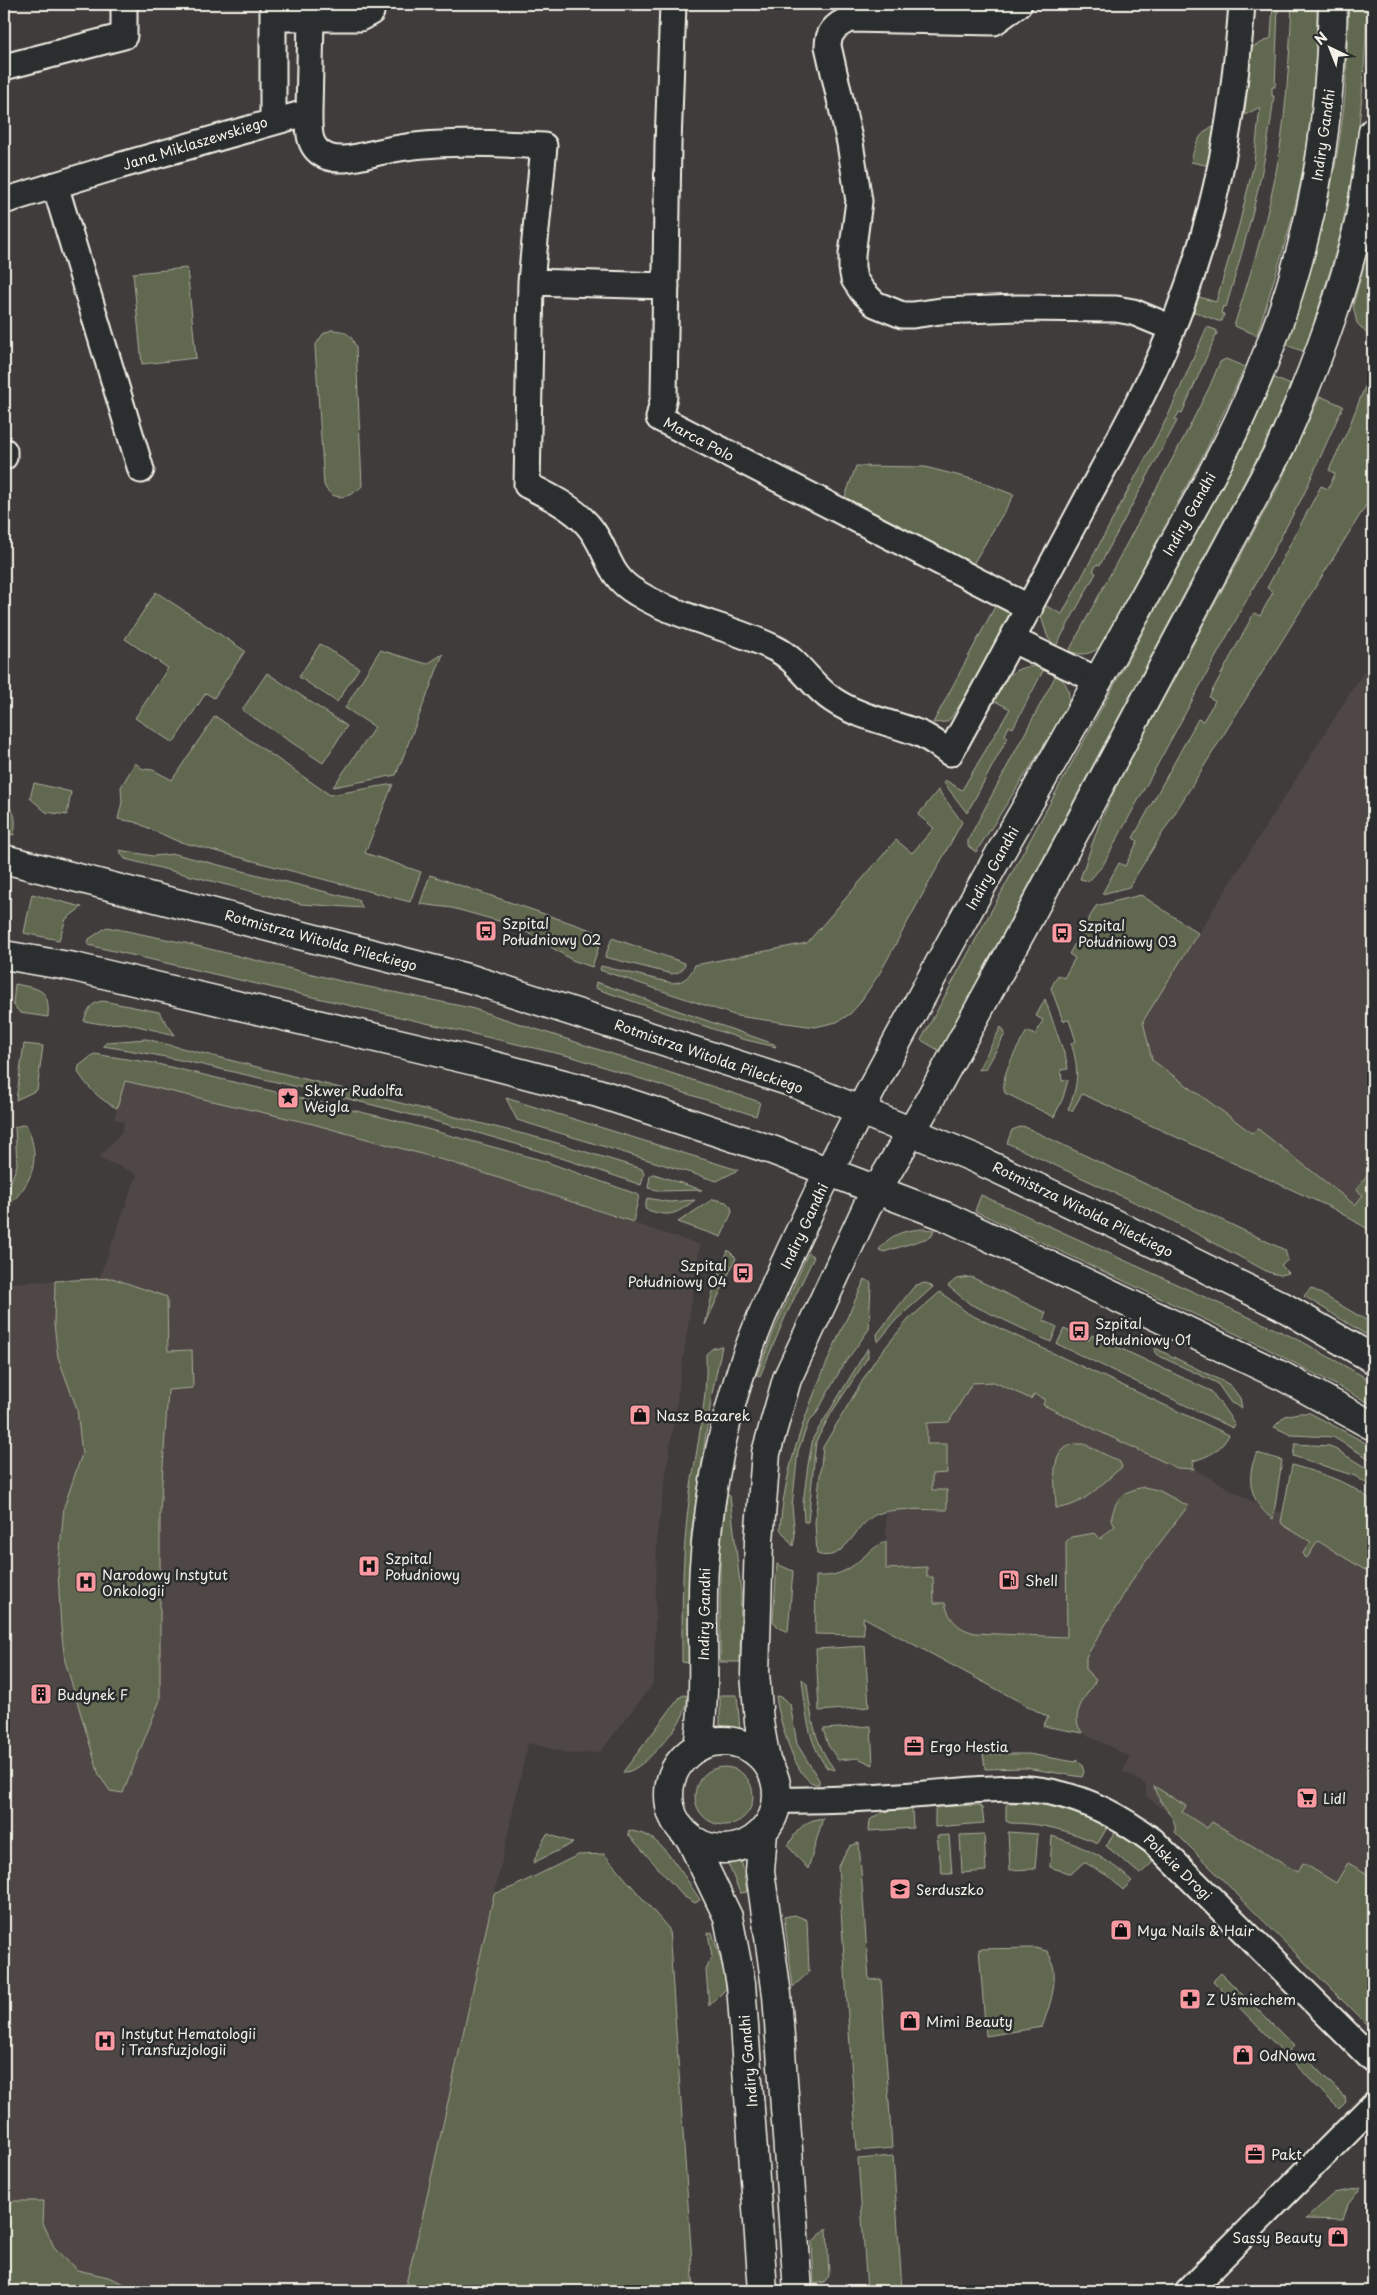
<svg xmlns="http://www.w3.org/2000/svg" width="1377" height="2295" viewBox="0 0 1377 2295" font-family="'Playpen Sans',sans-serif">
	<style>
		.built { fill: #4f4745 }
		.green { fill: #61684f; stroke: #aaac9c }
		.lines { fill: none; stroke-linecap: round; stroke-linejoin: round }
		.street-casing { stroke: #f4f1e8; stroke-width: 29 }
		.secondary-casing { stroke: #f4f1e8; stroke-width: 31 }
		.street { stroke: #2a2d2e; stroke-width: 25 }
		.secondary { stroke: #2a2d2e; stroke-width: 28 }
		.labels { text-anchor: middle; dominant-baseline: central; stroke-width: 5; stroke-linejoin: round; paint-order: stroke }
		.street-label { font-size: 14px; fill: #f4f1e8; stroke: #2a2d2e }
		.poi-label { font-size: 14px; fill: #f4f1e8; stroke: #2a2d2e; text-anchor: start }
	</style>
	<rect width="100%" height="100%" fill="#403c3c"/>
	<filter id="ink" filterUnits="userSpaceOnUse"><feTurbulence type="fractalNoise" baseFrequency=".02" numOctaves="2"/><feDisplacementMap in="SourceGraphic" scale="10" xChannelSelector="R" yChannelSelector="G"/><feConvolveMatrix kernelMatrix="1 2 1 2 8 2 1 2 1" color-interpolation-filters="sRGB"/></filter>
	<g filter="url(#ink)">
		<!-- built -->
		<path class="built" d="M1373,657V1167L1356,1190L1363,1195L1355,1205L1258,1129L1253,1133L1152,1060L1143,1021Z
			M125,1081L313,1124L436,1158L700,1245L657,1534L654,1677L652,1685L600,1752L572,1754L528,1743L420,2228L404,2291H4V1283L99,1279L137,1174L99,1158L122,1131L124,1122L114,1119Z
			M994,1382L1031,1399L1033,1394L1045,1399L1043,1404L1177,1468L1194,1469L1257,1504L1262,1511L1273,1518L1275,1510L1283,1513L1318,1541L1373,1575V1995L1167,1812L1147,1797L1145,1784L1123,1771L1130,1757L1083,1733L1078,1728L1076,1722L1077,1712L1096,1680L1086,1670V1657L1136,1574L1187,1506L1151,1487L1133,1490L1123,1494L1115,1526L1100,1539L1066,1543L1068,1637L975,1633L965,1631L956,1625L950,1617L945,1603H934L932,1577H927L912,1568L886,1569V1513L947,1490H932V1474L947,1444H927V1422H949L972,1383Z"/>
		<!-- green -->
		<path class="green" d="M1273,4H1276L1278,7L1275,87H1272V96H1274C1266,169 1247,237 1226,307L1223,306L1221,313L1224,314L1222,321H1218L1190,310L1196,296L1216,302L1239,225L1254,163L1260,107L1239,118L1249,49L1271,38Z
			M1292,4H1317C1316,78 1310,153 1290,226C1280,262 1268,298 1257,335L1234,326C1249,279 1264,231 1274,183C1286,123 1289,64 1292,4Z
			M1349,4H1367C1365,81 1358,159 1340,235C1330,274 1316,313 1305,352L1286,345C1314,264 1337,181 1345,95C1347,65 1347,34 1349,4Z
			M1217,124L1210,166L1191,162C1195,144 1199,132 1217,124Z
			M1373,230V321L1369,336L1357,323L1353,306Z
			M187,268L196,358L142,364L133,273Z
			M1207,327L1216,330L1217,333L1182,413L1179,412L1175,420L1177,421L1100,565L1097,564L1093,571L1096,573L1056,646L1048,638L1039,610L1042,604L1062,614L1168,416Z
			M331,330C344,330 352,334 356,348L362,486C351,498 332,503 324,485L315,346L323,334Z
			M1226,359L1245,367L1206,450L1101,645C1092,655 1081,656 1069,651L1183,439L1209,388L1220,362Z
			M1274,378L1291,385L1266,441L940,1051L921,1040L1227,478L1250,433Z
			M1373,379V494L1129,887L1102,894L1119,863L1125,866L1138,841L1133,838L1198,719L1203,721L1215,701L1209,697L1254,613L1260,616L1273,592L1267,588L1321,486L1328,489L1335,474L1329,470L1347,432L1366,384Z
			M1320,396L1343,406L1303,496L1103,865L1089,881L1080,879L1100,822L1116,787L1280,483Z
			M856,466L925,467L976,480L1014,495L973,564L845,497Z
			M156,592L245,651L214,698L206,693L173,743L135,718L168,668L125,639Z
			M999,599L1016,608L971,689L950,719L946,722L933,723Z
			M320,644L359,668L337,702L299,677Z
			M380,650L427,664L443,654L396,775L333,787L375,727L345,708Z
			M1035,666L1044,669L1013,728L1009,726L1005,735L1008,737L967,813L944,783L945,780L962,790L1010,709L993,700C1005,679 1009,668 1035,666Z
			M267,673L347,726L323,763L242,710Z
			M1056,675C1069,683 1071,695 1067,709L976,852L968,846V840Z
			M215,716L330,795L393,784L365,853L421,872L410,902L177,841L135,822L118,819L122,802L121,787L135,763L143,769L153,770L172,780Z
			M34,783L71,792L67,815L46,812L30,798Z
			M938,790L962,822L881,971L859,1004L850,1014L837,1022L815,1027L737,1016L600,970L601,966L672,983C685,982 690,976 695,965L807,943L896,840L912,853L934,828L918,815Z
			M4,803C17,811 16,822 14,835L4,833Z
			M119,850L153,856L175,854L358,900L363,908L301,904L125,859Z
			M430,875L603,934L592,967L572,960L517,926L452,908L420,904Z
			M32,894L82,907L66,919L59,940L24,933Z
			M1141,895L1198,933L1143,1021L1152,1060L1252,1133L1258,1129L1355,1205L1363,1195L1356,1190L1373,1167V1232L1332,1208L1082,1094L1072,1111L1068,1109C1079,1086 1079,1067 1071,1043L1076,1041L1069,1020L1063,1021L1051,988L1058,975L1064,978L1075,958L1069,954L1096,906Z
			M107,927L185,943L349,983L471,1008L760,1102L756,1116L573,1057L88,945L89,939Z
			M612,938L685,963C684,970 679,973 672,974L605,957Z
			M596,982L774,1044L776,1047L742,1039L603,991L595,988Z
			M15,984C39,989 50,988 48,1017L20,1013L13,1004Z
			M1045,999L1066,1059L1068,1069L1061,1070L1062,1081L1068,1080L1063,1098L1054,1117L1005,1093C998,1077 1019,1046 1027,1031L1035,1035L1043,1020L1036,1016Z
			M103,1001L159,1012L175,1035L125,1023L102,1024L84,1021C87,1011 91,1002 103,1001Z
			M1001,1027L1003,1029L1005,1034L986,1069L978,1070Z
			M146,1039L547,1140L642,1169L644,1174L641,1185C530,1145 417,1115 303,1088C236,1073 171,1056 103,1046L107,1042Z
			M24,1044L43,1046L37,1090L16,1100Z
			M94,1054L153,1063L386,1118L541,1160L639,1195L633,1222L450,1162L313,1124L125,1081L117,1108C100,1100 88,1088 78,1072L79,1066Z
			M506,1098L738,1170L717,1181L517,1120Z
			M26,1124C40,1155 36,1177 12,1202L4,1200L17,1165L15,1127Z
			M1023,1126L1285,1250L1288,1260L1281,1265L1289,1273L1280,1275L1268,1272L1162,1215L1007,1143L1012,1130Z
			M653,1174H654L702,1190L661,1191L648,1188L650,1176Z
			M981,1195L1299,1340L1373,1382V1405L1266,1348L975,1211Z
			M647,1198L669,1202L695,1200C675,1215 669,1218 645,1209Z
			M713,1199L726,1202L731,1207L732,1212L721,1237L678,1222Z
			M923,1229L934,1230L931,1237L884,1252L879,1250C890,1234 905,1230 923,1229Z
			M728,1250L736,1258L705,1325L712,1295Z
			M808,1253L814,1257L786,1315L760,1376L757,1375L773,1333Z
			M971,1277L1046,1313L1043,1320L1057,1327L1051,1342L970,1304L948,1286L956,1279Z
			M112,1278L167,1297L168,1351L192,1350L193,1388L168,1390L160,1512V1700L123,1793L110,1791L99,1775L65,1661L61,1628L58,1572L64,1507L82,1454L77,1409L58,1357L54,1324L55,1281Z
			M865,1279L871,1283L869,1329L842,1367L816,1414L809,1421L798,1451L792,1506L795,1536L793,1546L780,1529C786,1443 829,1357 865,1279Z
			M926,1283L933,1287L896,1320L878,1342L877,1334L912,1289L916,1285Z
			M1311,1288L1373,1324V1339L1304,1296Z
			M940,1292L969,1314L1229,1435C1220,1451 1210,1456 1193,1461L1194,1469L1177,1468L1043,1405L1045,1399L1034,1394L1031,1399L994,1382L972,1383L949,1422L927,1423V1444H947V1473L932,1474V1490H947V1510C928,1510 895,1507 877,1514C853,1525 846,1564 817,1554L815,1523L823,1447L875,1360L908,1320Z
			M1064,1329L1089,1340L1092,1335L1211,1391L1235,1424L1233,1428L1057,1344Z
			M722,1346L712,1394L691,1534L689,1663L682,1662C682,1611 682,1560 688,1509C694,1457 708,1406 706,1354L713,1348Z
			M868,1348V1357L832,1412L816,1441L808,1522H804L803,1503L808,1465L813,1438Z
			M1155,1348L1230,1385L1240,1398L1242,1408L1231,1403L1217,1383L1157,1355L1154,1351Z
			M1298,1413H1310L1373,1447V1461L1333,1437L1291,1435L1274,1427L1285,1416Z
			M1075,1444H1084L1120,1462L1122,1467C1103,1482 1082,1508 1056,1508C1056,1487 1047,1449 1075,1444Z
			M1295,1444L1330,1446L1373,1472V1488L1355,1476L1293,1456Z
			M1257,1453L1282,1460L1273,1519C1250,1503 1245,1477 1257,1453Z
			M1292,1465C1322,1474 1349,1481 1373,1502V1575L1318,1541L1307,1558L1304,1557L1303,1553L1311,1542L1283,1525L1281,1522Z
			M1144,1487L1158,1490L1188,1506L1136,1574L1086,1657V1670L1096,1680C1087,1695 1067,1717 1083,1733L1043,1726L1048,1717L863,1617L864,1635L815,1634L816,1576C853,1578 858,1555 886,1541V1569L927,1567V1577H933L934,1603H945C949,1620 958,1629 975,1633L1067,1637L1066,1542L1071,1537L1095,1533L1100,1539L1115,1526L1111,1520C1116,1498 1121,1492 1144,1487Z
			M727,1494L730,1496L741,1592L740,1662H720V1552Z
			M777,1564L793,1571L788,1632L778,1627L773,1621Z
			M865,1646L869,1707L819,1711L816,1649Z
			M802,1679L807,1684C811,1716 814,1744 835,1770L827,1768C807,1741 806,1711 802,1679Z
			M684,1695L687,1696C688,1703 686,1708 683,1715C677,1729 639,1775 623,1772L680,1697Z
			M720,1695H737L740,1730L720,1728Z
			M776,1696L781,1697L790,1704L797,1744L819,1780V1784C796,1787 778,1714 776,1696Z
			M871,1726L873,1765L858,1758L838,1760L828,1745L823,1729Z
			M983,1754H1029L1075,1762L1076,1759L1082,1765L1084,1772L1082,1777L1026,1768L985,1769Z
			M695 1796a29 29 0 1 1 58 0a29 29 0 1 1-58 0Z
			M1154,1786L1186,1806L1182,1812L1207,1828L1212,1822L1297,1872L1303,1863L1336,1883L1348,1863L1373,1877V2031L1175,1832C1178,1816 1156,1802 1154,1786Z
			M1008,1803C1045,1801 1075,1813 1108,1826L1098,1843C1069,1831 1042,1823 1010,1823L1006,1821V1806Z
			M979,1805L982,1808L984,1823L935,1827V1810L937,1807Z
			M912,1809L913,1828L869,1831L870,1820C882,1809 897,1810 912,1809Z
			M823,1818L808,1869L788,1846C796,1831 804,1820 823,1818Z
			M629,1830C635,1832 642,1833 648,1836C666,1845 689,1883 700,1900L695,1903L683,1896L628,1834Z
			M1116,1831L1141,1849L1154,1861L1140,1874L1106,1846Z
			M1008,1832L1038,1834L1035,1869L1010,1870Z
			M548,1834L573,1843L533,1863L545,1837Z
			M984,1834L986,1871L962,1873L960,1835Z
			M949,1835L952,1874H942L937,1836Z
			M1052,1836C1085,1847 1107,1858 1132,1881L1123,1890L1108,1876L1084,1862L1071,1874L1050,1867Z
			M859,1843L869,1980L881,1979L892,2148L857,2151L838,1866L850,1846Z
			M604,1854L669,1929L694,2291H404L420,2228L494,1894L513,1887L578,1855Z
			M741,1858L747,1892L740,1893L727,1861Z
			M795,1915L807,1920L809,1972L793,1987L784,1917Z
			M712,1932L724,1971L726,1989L709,2006L706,1970L712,1957L708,1933Z
			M1035,1948L1047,1951C1062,1973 1050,2005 1042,2027L986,2036L979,1949Z
			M1221,1973L1294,2046L1285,2054L1213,1981Z
			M1299,2051L1345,2097L1346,2102L1339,2109L1291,2060Z
			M893,2156L902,2289L867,2291L858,2159Z
			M1361,2188L1348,2204L1343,2220L1306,2219L1334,2193Z
			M4,2201H44L43,2223L55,2249L77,2270L108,2277L141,2291H4Z
			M827,2228L829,2276L824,2282L814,2284L812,2242Z"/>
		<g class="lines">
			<!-- street casing -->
			<g class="street-casing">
				<path id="street" d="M673,4L668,144L664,396L659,418L1030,608
					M1019,4L994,22L850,19C837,24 828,32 828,46L850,143L859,201L852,254V268L854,279L862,291L875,304L902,315H913L941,311L1017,308L1116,309L1133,312L1172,328
					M273,18H360L371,12V4
					M4,67L124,36V4
					M309,112C309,130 307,149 328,157C345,163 367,154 384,151C434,140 493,143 544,146L531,282L527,485C547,495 572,507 587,524C609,548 605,575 637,593C679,619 730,626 774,648C798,659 811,686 833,700C858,717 890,722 918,733C929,737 940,746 950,753C994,673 1037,593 1080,512C1115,446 1153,381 1179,311C1218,208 1234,112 1242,4
					M273,121V4
					M55,185L141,470
					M4,201L108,169L309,112L311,18
					M531,282L666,286
					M4,451V457
					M1013,640L1099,681
					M777,1800C827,1801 876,1798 926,1794C967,1791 1010,1784 1051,1792C1090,1800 1122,1818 1153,1841L1373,2060
					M1188,2291L1373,2105"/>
			</g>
			<!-- secondary casing -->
			<g class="secondary-casing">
				<path id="secondary" d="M4,859L471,979L794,1083L972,1157L1119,1226L1282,1306L1373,1359
					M4,955L74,967L487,1064L598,1093L772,1150L945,1216L1284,1377L1373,1426
					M669 1795a54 54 0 1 1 108 0a54 54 0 1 1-108 0Z
					M698,1746C708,1686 700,1626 704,1566C710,1482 728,1396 761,1318C806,1211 861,1107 917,1005C953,938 989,871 1027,806C1076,721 1123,636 1170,550C1194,506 1220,462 1241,416C1267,359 1289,299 1304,238C1324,161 1331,83 1333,4
					M766,1760L759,1722L755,1673L759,1541L766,1453L787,1379L867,1207L925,1108L1032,912L1279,450C1312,376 1341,301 1359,223C1365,193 1369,162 1373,132
					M763,1832L760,1871L777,1995L798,2291
					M691,1840L728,1917L741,1984L763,2291"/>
			</g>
			<!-- street -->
			<use href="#street" class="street"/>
			<!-- secondary -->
			<use href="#secondary" class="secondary"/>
		</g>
	</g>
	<!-- icons -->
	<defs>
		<g id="bus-square" transform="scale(1.125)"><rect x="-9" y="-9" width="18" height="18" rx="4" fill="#ff9aa2" stroke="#2a2d2e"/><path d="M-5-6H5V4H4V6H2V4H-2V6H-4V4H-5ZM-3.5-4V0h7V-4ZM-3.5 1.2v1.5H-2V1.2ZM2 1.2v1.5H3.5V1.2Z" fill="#111"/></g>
		<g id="sight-square" transform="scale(1.125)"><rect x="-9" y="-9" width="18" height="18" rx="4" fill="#ff9aa2" stroke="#2a2d2e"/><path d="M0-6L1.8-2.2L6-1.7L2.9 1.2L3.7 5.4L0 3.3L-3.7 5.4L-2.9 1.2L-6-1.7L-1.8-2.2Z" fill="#111"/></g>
		<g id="shop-square" transform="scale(1.125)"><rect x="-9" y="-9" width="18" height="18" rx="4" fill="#ff9aa2" stroke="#2a2d2e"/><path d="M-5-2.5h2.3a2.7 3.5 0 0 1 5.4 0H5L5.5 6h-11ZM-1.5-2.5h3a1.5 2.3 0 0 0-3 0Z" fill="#111"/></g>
		<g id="hospital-square" transform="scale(1.125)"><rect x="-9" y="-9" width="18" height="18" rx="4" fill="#ff9aa2" stroke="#2a2d2e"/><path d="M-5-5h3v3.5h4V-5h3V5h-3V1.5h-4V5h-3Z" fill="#111"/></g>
		<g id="fuel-square" transform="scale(1.125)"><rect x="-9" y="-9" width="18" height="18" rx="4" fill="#ff9aa2" stroke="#2a2d2e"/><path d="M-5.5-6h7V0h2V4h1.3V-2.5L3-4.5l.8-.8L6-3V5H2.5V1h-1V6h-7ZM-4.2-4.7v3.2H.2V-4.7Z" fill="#111"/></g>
		<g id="building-square" transform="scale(1.125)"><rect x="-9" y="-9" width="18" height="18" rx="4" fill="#ff9aa2" stroke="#2a2d2e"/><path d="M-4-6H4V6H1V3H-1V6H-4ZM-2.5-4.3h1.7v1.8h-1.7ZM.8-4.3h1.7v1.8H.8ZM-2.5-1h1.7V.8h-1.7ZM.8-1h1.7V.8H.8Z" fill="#111"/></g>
		<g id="office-square" transform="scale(1.125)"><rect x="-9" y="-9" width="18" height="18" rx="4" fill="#ff9aa2" stroke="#2a2d2e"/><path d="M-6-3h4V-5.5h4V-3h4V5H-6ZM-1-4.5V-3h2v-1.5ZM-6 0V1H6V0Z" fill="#111"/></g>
		<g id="supermarket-square" transform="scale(1.125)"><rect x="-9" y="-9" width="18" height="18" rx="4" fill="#ff9aa2" stroke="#2a2d2e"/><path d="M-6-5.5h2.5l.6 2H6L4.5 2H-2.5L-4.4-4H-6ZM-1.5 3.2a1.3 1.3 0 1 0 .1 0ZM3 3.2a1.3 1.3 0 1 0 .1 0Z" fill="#111"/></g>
		<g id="school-square" transform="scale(1.125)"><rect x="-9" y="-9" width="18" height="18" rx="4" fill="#ff9aa2" stroke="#2a2d2e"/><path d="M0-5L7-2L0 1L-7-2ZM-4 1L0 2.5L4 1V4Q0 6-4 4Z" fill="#111"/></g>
		<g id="pharmacy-square" transform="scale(1.125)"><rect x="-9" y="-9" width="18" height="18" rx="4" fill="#ff9aa2" stroke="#2a2d2e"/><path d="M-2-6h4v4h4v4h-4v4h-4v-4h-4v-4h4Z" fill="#111"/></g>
	</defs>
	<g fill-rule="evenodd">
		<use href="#bus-square" x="486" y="931"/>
		<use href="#bus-square" x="1062" y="933"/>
		<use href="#sight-square" x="288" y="1098"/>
		<use href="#bus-square" x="743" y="1273"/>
		<use href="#bus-square" x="1079" y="1331"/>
		<use href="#shop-square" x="640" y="1415"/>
		<use href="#hospital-square" x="369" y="1566"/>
		<use href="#fuel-square" x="1009" y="1580"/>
		<use href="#hospital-square" x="86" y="1582"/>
		<use href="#building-square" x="41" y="1694"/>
		<use href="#office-square" x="914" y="1746"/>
		<use href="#supermarket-square" x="1307" y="1798"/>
		<use href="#school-square" x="900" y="1889"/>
		<use href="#shop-square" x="1121" y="1930"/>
		<use href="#pharmacy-square" x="1190" y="1999"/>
		<use href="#shop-square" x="910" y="2021"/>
		<use href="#hospital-square" x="105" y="2041"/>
		<use href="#shop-square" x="1243" y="2055"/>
		<use href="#office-square" x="1255" y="2154"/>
		<use href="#shop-square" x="1338" y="2237"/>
	</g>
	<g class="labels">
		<!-- street labels -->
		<g class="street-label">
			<text transform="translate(1323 135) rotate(-82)">Indiry Gandhi</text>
			<text transform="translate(195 143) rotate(-17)">Jana Miklaszewskiego</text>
			<text transform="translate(699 439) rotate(28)">Marca Polo</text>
			<text transform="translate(1189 514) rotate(-61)">Indiry Gandhi</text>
			<text transform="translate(992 868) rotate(-61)">Indiry Gandhi</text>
			<text transform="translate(321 940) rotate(15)">Rotmistrza Witolda Pileckiego</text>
			<text transform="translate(709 1056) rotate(19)">Rotmistrza Witolda Pileckiego</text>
			<text transform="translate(1083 1209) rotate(26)">Rotmistrza Witolda Pileckiego</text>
			<text transform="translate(804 1226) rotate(-65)">Indiry Gandhi</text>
			<text transform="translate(704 1614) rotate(-89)">Indiry Gandhi</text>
			<text transform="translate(1178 1867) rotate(44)">Polskie Drogi</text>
			<text transform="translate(748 2061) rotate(-95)">Indiry Gandhi</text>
		</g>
		<!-- poi labels -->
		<g class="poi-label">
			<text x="502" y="923">Szpital<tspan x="502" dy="16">Południowy 02</tspan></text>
			<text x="1078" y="925">Szpital<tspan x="1078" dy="16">Południowy 03</tspan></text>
			<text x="304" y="1090">Skwer Rudolfa<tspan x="304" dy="16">Weigla</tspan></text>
			<text x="727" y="1265" text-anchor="end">Szpital<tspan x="727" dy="16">Południowy 04</tspan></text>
			<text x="1095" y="1323">Szpital<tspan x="1095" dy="16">Południowy 01</tspan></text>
			<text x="656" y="1415">Nasz Bazarek</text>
			<text x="385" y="1558">Szpital<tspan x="385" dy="16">Południowy</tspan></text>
			<text x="102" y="1574">Narodowy Instytut<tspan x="102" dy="16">Onkologii</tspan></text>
			<text x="1025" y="1580">Shell</text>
			<text x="57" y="1694">Budynek F</text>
			<text x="930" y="1746">Ergo Hestia</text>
			<text x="1323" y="1798">Lidl</text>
			<text x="916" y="1889">Serduszko</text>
			<text x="1137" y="1930">Mya Nails &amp; Hair</text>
			<text x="1206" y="1999">Z Uśmiechem</text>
			<text x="926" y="2021">Mimi Beauty</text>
			<text x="121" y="2033">Instytut Hematologii<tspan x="121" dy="16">i Transfuzjologii</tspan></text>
			<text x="1259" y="2055">OdNowa</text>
			<text x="1271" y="2154">Pakt</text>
			<text x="1322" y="2237" text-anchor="end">Sassy Beauty</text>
		</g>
	</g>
	<!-- margin -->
	<rect width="1377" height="2295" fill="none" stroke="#2a2d2e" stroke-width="20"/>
	<rect x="10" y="10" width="1357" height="2275" fill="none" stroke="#f4f1e8" stroke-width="2" filter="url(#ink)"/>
	<!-- north arrow -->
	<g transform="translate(1330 48) rotate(317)" stroke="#2a2d2e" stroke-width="4" paint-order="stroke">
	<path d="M0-4L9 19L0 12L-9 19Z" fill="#f4f1e8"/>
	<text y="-8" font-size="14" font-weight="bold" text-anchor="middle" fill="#f4f1e8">N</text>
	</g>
</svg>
